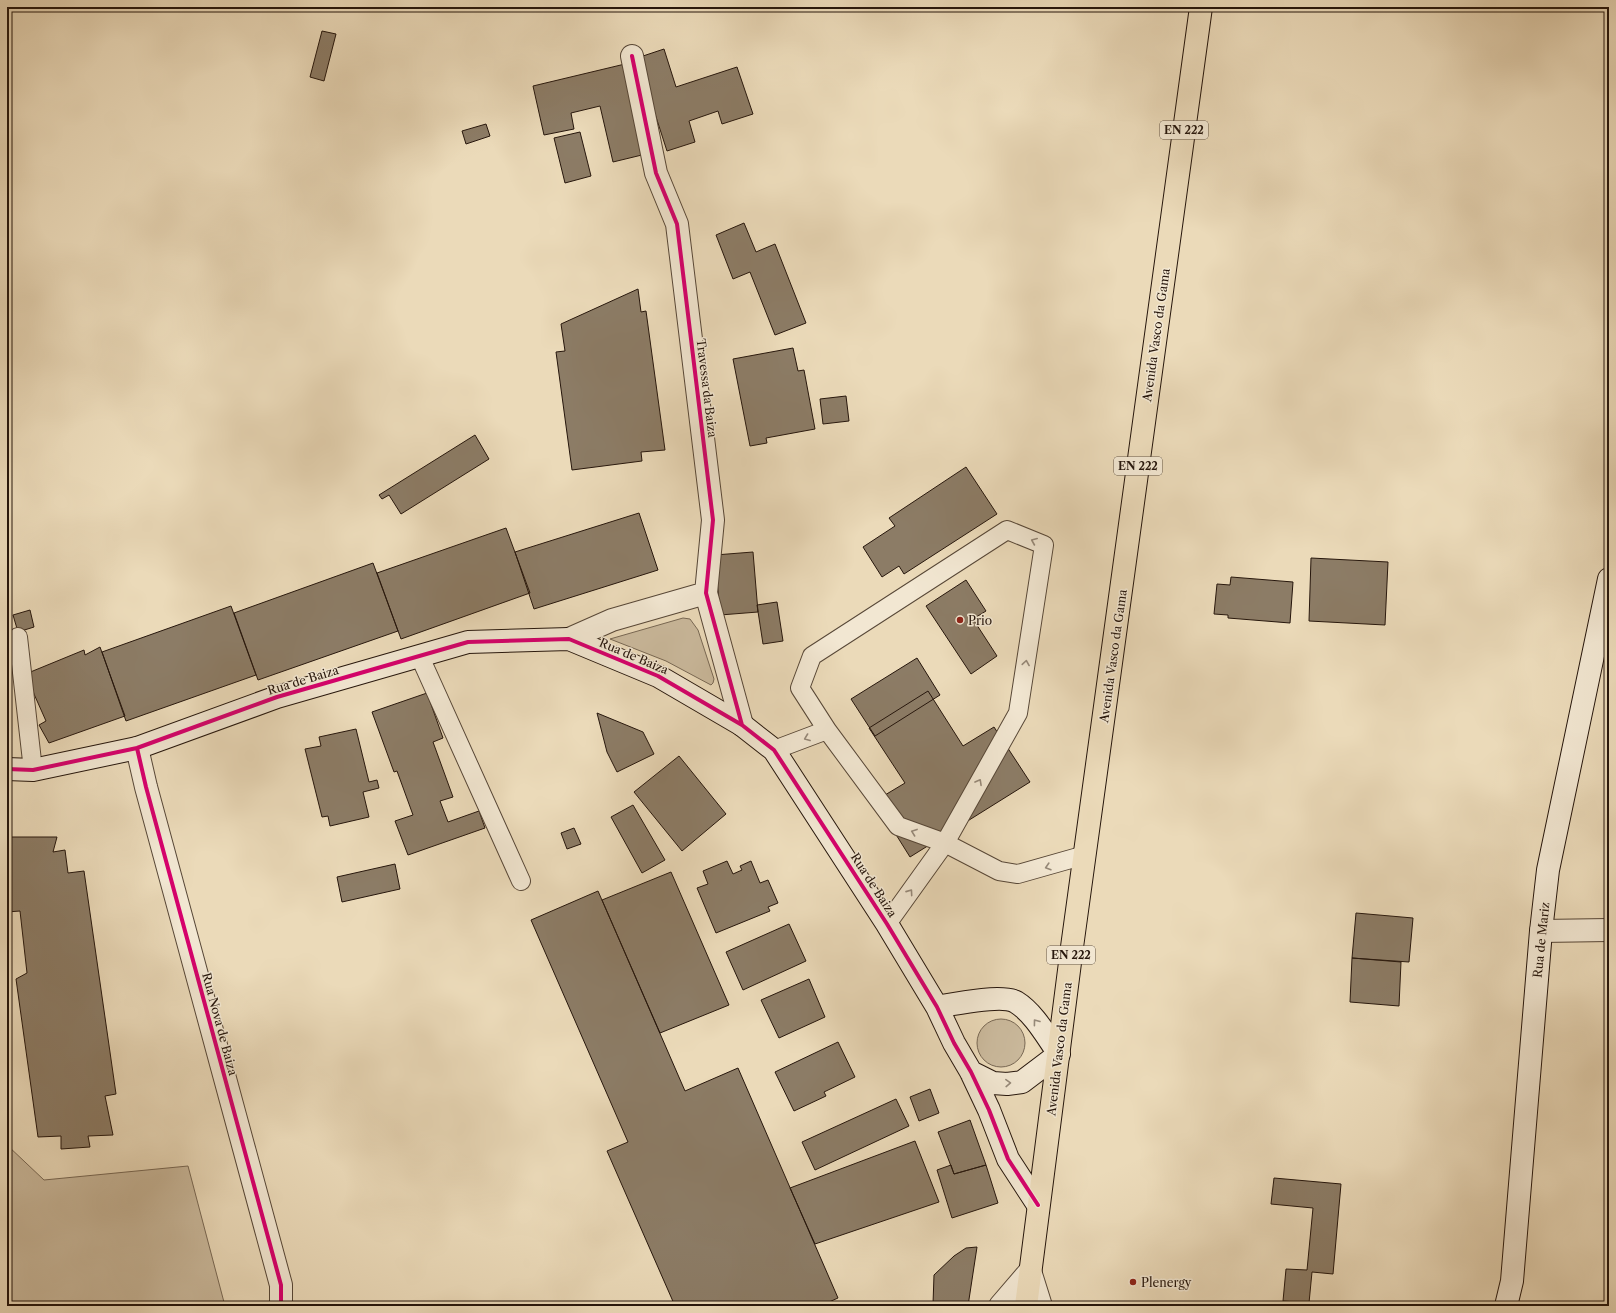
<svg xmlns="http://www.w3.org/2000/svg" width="1616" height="1313" viewBox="0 0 1616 1313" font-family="'Libre Caslon Text',serif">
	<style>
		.green { fill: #cab99c; stroke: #786854 }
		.building { fill: #8c7c66; stroke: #26160c }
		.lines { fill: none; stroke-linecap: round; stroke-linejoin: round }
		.lane-casing { stroke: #574737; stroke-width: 20 }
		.street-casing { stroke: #574737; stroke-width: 24 }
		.secondary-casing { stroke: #26160c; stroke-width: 24 }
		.primary-casing { stroke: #26160c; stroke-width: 24 }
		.lane { stroke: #f2e7d2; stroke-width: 18 }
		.street { stroke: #f2e7d2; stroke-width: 22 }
		.secondary { stroke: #f2e7d2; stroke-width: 22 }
		.primary { stroke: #ebdab9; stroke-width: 22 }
		.cycleway-casing { stroke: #f2e7d2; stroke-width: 6 }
		.cycleway { stroke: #d6006c; stroke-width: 4 }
		.oneway { stroke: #968979 }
		.poi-dot { fill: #8f2418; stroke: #f2e7d2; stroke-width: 1.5 }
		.labels { text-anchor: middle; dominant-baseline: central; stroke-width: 3; stroke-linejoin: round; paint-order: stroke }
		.shield { fill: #f2e7d2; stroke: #635547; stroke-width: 1 }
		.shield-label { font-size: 11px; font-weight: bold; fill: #26160c }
		.street-label { font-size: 12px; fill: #26160c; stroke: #f2e7d2 }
		.poi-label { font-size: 12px; fill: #26160c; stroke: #f2e7d2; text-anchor: start }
	</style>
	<rect width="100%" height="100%" fill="#ebdab9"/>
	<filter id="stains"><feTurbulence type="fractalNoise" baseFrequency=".005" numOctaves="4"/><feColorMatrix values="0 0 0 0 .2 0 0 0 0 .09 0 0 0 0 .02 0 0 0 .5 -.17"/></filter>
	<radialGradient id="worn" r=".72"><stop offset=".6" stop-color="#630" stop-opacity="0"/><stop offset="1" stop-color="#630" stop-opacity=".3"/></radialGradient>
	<!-- green -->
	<path class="green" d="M683,618L690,619L698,630L714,679L713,683L711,685L666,661L610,639Z
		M977 1043a24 24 0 1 1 48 0a24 24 0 1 1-48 0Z
		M7,1145L44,1180L188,1166L225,1306H7Z"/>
	<!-- building -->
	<path class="building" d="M322,31L336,34L324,81L310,77Z
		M664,49L676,87L737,67L753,114L722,124L718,111L689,121L695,142L667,151L637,58Z
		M625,64L646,154L613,162L600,106L571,113L574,129L544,135L533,86Z
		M486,124L490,136L466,144L462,131Z
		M580,132L591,176L565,183L554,138Z
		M744,223L756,252L775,244L806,323L775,335L750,272L733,279L716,235Z
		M638,289L641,312L646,311L665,450L641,452L642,461L572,470L556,352L565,351L561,324Z
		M793,348L798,371L804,370L815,429L766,438L767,443L750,446L733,359Z
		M846,396L849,421L823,424L820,399Z
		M475,435L489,459L401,514L389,495L382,499L379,495Z
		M966,467L997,514L904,574L899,566L882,577L863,547L895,526L889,518Z
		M639,513L658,570L534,609L515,552Z
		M506,528L530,593L401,639L377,573Z
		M753,552L758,612L720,615L715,555Z
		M1311,558L1388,562L1385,625L1309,621Z
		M373,563L398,631L258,680L234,613Z
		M1231,577L1293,582L1290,623L1228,618V615L1214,614L1217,584L1230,585Z
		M966,580L986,611L973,619L997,656L971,674L926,606Z
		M777,602L783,641L763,644L757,605Z
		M231,606L256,675L126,721L102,652Z
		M30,610L34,627L18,632L13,615Z
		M100,647L125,716L49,743L39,725L46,721L34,694L28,673L84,650L85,655Z
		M917,658L940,695L875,736L851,699Z
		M928,691L963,746L994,727L1030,782L910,857L875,801L905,783L869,728Z
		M427,693L443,738L433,742L453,797L440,801L448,822L479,811L485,828L408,855L395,821L413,815L397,771L394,772L372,712Z
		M597,713L643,732L654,754L617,772L607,752Z
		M356,729L369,782L377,780L379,788L363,792L369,817L330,826L328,816L322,817L305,749L321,746L319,737Z
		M679,756L726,814L682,851L634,792Z
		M633,805L665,860L642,873L611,817Z
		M574,828L581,844L567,849L561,833Z
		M7,837H57L53,852L65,850L68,873L84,871L116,1094L105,1096L113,1135L88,1136L90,1147L61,1149V1136L38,1137L16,979L27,973L20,911L7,912Z
		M727,861L733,874L742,870L740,866L751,861L760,883L768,880L778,903L768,907L770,911L716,933L697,888L708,884L703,871Z
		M395,864L400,889L342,902L337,877Z
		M671,872L729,1005L660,1033L602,900Z
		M598,891L685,1091L738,1068L838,1298L820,1306H675L607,1151L628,1142L531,920Z
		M1356,913L1413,918L1409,962L1352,958Z
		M789,924L806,961L743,990L726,952Z
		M1352,958L1401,962L1399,1006L1350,1002Z
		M809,979L825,1017L779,1038L761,1000Z
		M838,1042L855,1077L824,1092L826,1096L794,1111L775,1072Z
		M930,1089L939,1113L919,1121L910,1097Z
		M896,1099L909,1126L815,1170L802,1142Z
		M970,1120L986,1165L954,1174L938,1132Z
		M915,1141L939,1202L815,1244L790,1188Z
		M951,1165L954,1174L986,1165L998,1203L952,1218L937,1170Z
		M1274,1178L1341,1184L1333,1274L1312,1272L1309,1303L1283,1301L1286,1269L1307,1270L1313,1208L1271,1204Z
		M977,1247L968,1306H946L933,1304L934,1275L954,1256L966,1248Z"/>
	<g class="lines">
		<!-- lane casing -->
		<g class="lane-casing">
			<path id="lane" d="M18,637L33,770
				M420,657L521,881
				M827,730L800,688L812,656L1007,530L1044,545L1018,713L945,843L887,924
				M774,750L827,730L898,826L945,843L999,871L1018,874L1085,855"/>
		</g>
		<!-- street casing -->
		<g class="street-casing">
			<path id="street" d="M632,56L656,173L677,224L713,520L706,593L742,725
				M569,639L612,620L706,593
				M137,748L146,787L281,1285V1306
				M1541,931L1609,930
				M1030,1271L1041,1306
				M1000,1306L1030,1271"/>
		</g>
		<!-- secondary casing -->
		<g class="secondary-casing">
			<path id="secondary" d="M7,769L33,770L137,748L277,697L468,642L569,639L658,676L742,725L774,750L887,924L937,1007L954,1043L971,1072L989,1110L1008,1159L1038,1205
				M937,1007C954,1004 1002,994 1016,1002C1034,1013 1047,1037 1059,1054L1022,1082L1007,1084L993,1083L971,1072
				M1506,1306L1512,1281L1541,931L1548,870L1609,579"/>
		</g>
		<!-- primary casing -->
		<g class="primary-casing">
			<path id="primary" d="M1026,1306L1072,947L1201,7"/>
		</g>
		<!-- lane -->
		<use href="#lane" class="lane"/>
		<!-- street -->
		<use href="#street" class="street"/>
		<!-- secondary -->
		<use href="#secondary" class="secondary"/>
		<!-- primary -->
		<use href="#primary" class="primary"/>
		<!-- cycleway casing -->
		<g class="cycleway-casing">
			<path id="cycleway" d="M632,56L656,173L677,224L713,520L706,593L742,725
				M137,748L146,787L281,1285V1306
				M7,769L33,770L137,748L277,697L468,642L569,639L658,676L742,725L774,750L887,924L937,1007L954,1043L971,1072L989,1110L1008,1159L1038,1205"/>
		</g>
		<!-- cycleway -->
		<use href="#cycleway" class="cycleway"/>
	</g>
	<!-- one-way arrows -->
	<defs><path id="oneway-chevron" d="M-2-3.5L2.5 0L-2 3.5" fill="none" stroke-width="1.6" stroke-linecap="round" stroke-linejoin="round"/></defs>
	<g class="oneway">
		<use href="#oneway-chevron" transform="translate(1034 541) rotate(-157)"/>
		<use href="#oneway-chevron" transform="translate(1026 663) rotate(-81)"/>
		<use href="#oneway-chevron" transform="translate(807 738) rotate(159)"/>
		<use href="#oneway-chevron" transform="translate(979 782) rotate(-61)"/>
		<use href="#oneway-chevron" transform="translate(914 832) rotate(-160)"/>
		<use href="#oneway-chevron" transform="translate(1048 867) rotate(163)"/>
		<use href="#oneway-chevron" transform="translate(910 892) rotate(-55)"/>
		<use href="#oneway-chevron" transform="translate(1036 1022) rotate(-127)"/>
		<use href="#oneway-chevron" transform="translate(1008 1083) rotate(-2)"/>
	</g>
	<!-- markers -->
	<g class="poi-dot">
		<circle cx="960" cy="620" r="4"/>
		<circle cx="1133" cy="1282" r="4"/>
	</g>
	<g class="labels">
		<!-- shield labels -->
		<g class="shield">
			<rect x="1160" y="121" width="48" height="18" rx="3"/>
			<rect x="1114" y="457" width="48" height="18" rx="3"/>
			<rect x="1047" y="946" width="48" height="18" rx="3"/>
		</g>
		<g class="shield-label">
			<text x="1184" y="130">EN 222</text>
			<text x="1138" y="466">EN 222</text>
			<text x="1071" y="955">EN 222</text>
		</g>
		<!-- street labels -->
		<g class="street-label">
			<text transform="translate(1156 335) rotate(-82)">Avenida Vasco da Gama</text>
			<text transform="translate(707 388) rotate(83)">Travessa da Baiza</text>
			<text transform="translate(634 656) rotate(23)">Rua de Baiza</text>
			<text transform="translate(1113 656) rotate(-82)">Avenida Vasco da Gama</text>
			<text transform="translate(303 680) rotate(-17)">Rua de Baiza</text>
			<text transform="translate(874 885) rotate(57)">Rua de Baiza</text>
			<text transform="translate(1541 940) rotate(-84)">Rua de Mariz</text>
			<text transform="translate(220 1024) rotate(75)">Rua Nova de Baiza</text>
			<text transform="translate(1059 1049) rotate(-83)">Avenida Vasco da Gama</text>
		</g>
		<!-- poi labels -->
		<g class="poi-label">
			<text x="968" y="620">Prio</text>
			<text x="1141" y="1282">Plenergy</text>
		</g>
	</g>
	<!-- margin -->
	<rect width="1616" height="1313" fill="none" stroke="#ebdab9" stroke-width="24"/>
	<rect x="8" y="8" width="1600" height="1297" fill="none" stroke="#26160c" stroke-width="2"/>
	<rect x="12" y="12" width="1592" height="1289" fill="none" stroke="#26160c"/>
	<rect width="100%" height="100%" filter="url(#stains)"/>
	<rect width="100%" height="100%" fill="url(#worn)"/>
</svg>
